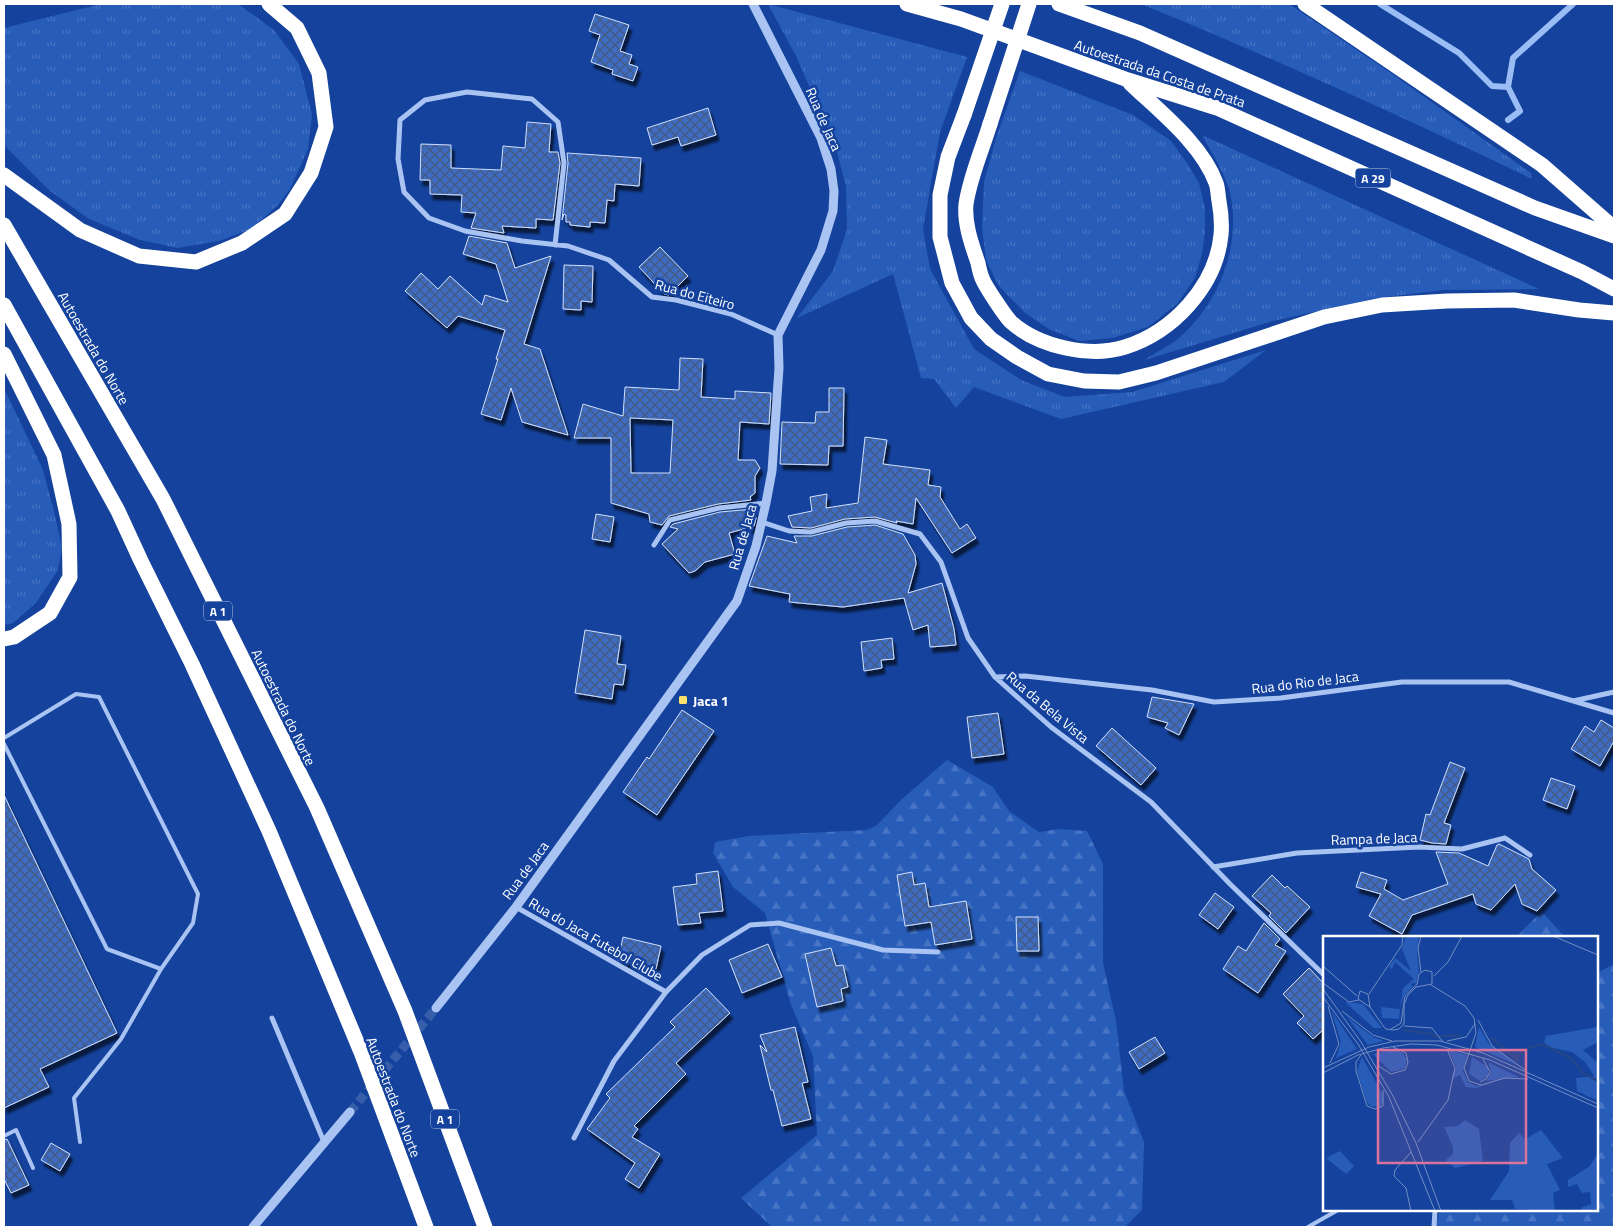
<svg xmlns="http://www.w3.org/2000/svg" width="1618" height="1231" viewBox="0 0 1618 1231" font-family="'Titillium Web',sans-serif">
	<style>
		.grass { fill: url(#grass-tufts) }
		.forest { fill: url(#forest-firs) }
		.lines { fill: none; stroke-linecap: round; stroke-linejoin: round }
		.stream { stroke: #9bbdf6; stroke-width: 6 }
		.building { fill: url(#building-cross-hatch); stroke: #d1e1fd; fill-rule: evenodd; filter: url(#shadow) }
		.tertiary-tunnel { stroke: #375eab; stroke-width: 9; stroke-dasharray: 9 4.5; stroke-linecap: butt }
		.service { stroke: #a9c4f3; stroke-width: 4 }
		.minor { stroke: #a9c4f3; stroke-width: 5 }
		.tertiary { stroke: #a9c4f3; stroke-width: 9 }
		.motorway { stroke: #fff; stroke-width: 15 }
		.motorway-bridge { stroke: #fff; stroke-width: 15 }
		.poi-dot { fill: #ffe26b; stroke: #14429c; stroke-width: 2 }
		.labels { text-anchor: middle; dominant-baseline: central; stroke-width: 5; stroke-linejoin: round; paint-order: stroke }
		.shield { fill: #14429c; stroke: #b8c6e1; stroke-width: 1 }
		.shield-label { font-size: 12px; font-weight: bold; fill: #fff }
		.street-label { font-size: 14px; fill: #fff; stroke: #14429c }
		.poi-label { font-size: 14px; font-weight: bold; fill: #fff; stroke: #14429c; text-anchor: start }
		.inset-river { fill: none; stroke: #24468a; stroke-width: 2.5 }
		.inset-road { fill: none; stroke: #728ec4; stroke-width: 1 }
		.view { fill: #da749d; fill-opacity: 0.15; stroke: #da749d; stroke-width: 2.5 }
		.inset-edge { fill: none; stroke: #fff; stroke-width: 2.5 }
	</style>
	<defs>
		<pattern id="grass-tufts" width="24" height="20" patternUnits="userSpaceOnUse" patternTransform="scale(1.25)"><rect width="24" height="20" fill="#275cb9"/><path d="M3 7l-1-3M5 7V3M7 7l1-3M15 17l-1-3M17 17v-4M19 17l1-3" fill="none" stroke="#4774c4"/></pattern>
		<pattern id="forest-firs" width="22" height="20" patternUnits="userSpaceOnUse" patternTransform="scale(1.25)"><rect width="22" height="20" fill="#275cb9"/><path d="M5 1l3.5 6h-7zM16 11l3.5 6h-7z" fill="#4774c4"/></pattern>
		<pattern id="building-cross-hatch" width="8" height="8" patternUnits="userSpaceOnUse" patternTransform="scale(1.25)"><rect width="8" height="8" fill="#3d6cc2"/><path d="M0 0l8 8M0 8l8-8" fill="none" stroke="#455a81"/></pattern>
		<filter id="shadow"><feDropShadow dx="3" dy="5.5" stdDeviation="1" flood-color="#0009"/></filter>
	</defs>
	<rect width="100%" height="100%" fill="#14429c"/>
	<!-- grass -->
	<path class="grass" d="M101,4H238L274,30L299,64L312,114L308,149L290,189L278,205L251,229L219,241L177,248L140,240L89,219L50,191L4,145V28Z
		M768,4L967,57L940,132L923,229L930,269L974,349L1021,380L1065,397L1132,392L1266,350L1224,382L1061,419L974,387L956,408L934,379L921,378L893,274L797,318L833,271L847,229L846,186L836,148L796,56Z
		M1141,4H1289L1391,73L1531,173L1532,179C1403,117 1273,58 1141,4Z
		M1020,71L1133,115L1171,141L1187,163L1199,183L1205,208V233L1202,254L1195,278L1178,303L1148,327L1113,338L1079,341L1049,329L1025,313L998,285L986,260L982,227L984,182L996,138Z
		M1202,135L1539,289L1444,290L1377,298L1273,321L1145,360C1156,352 1170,346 1180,337C1220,302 1243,242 1229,189C1223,170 1211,152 1202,135Z
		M4,388L43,470L54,511L62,548L58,570L36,603L13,623L4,625Z"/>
	<!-- forest -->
	<path class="forest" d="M947,760L993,787L1009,811L1039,832L1059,829L1087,831L1103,864V963L1116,1021L1124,1091L1144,1142L1142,1210L1125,1227H772L741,1198L817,1135L813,1056L791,1005L765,913L733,887L713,853L715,842L749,836L866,830L876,826L902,799Z
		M1541,911L1565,937H1516L1538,915Z
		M1614,964V1227H1435L1440,1210H1597V973Z"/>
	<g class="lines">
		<!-- stream -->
		<path class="stream" d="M1380,4L1459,53L1492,86L1508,87
			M1508,120L1520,111L1508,87L1513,58L1573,4"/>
	</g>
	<!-- building -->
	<path class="building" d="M595,14L629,25L620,51L632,55L629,64L638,67L633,81L612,74L613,70L591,62L600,35L589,31Z
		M708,108L716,135L681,146L678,137L652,145L647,128Z
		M527,122L551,124L549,152H558L560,163L553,220L536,219V228L502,226L504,233L471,228L476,213L461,212L462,195L430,194V180H420L421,144L451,145V168L501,170L503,146L525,148Z
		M567,153L641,158L639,186L615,184L614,201L607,200L605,223L590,222V227L570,225V222H566V215L564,214L562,220L568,163Z
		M469,236L507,243L515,268L551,256L524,344L540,349L568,435L522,422L511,388L501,420L481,414L498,359H496L505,330L458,316L447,328L405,291L421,273L438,289L450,276L482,305L485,295L508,302L496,264L463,254Z
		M660,247L688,276L669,295L664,294L639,267Z
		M564,265L593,266L592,302L581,301V310L563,309Z
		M680,358L703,359L701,397L735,399V391L771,393L769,424L740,422L738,460H755L760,468L755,476V493L750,497L751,500L718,504L669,516L662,525L650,522L649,514L611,503V438H574L583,404L623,416L625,387L679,390ZM630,418L673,420L670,473H631Z
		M829,388H844L843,446H829L828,465L780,464L782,422L815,423L816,412H829Z
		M865,437L887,440L883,464L930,470L928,485L941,487L940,497L960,529L967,524L976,538L952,553L916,498L913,524L896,521L897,523L875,517L845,519L811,528L792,527L788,516L812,511L810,497L827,494L826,508L858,503Z
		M753,509L756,518L754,526L729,533L735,554L705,562L695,571L689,573L662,544L678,529L670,527L673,524L720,512Z
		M596,514L614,517L610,542L592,539Z
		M875,525L903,534L915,555L916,564L908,593L942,583L954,629L956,645L930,647L928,625L913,630L904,598L843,607L789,602L790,594L749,586L767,536L797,543L794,536H812L847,527Z
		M585,630L621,636L617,664L626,665L623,685L614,684L612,699L575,693Z
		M892,638L894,659L881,660L882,668L864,671L861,642Z
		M1152,697L1194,704L1179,735L1165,728L1168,723L1147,717Z
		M682,710L714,731L657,815L623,792L647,757L649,759Z
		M998,713L1004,754L972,758L967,717Z
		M1601,720L1614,728V741L1600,766L1571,749L1585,726L1594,732Z
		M1112,728L1156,768L1141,785L1096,746Z
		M1450,762L1465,768L1444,823L1451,825L1446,844L1432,843L1420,840L1426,814L1430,815Z
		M1551,778L1575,786L1567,809L1543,800Z
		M4,795L117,1033L40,1069L49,1087L4,1108Z
		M1499,844L1529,859L1532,869L1556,890L1537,911L1522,904L1515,884L1491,910L1476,904L1473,894L1412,915L1402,934L1369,916L1381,894L1356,887L1361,872L1387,880L1384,889L1403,900L1448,884L1436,852L1459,853L1488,866L1497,845Z
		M718,871L723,911L699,913L701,923L678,925L673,887L697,884L696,874Z
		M912,872L914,885L925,883L929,907L966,901L972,939L935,945L931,922L905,926L897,875Z
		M1272,875L1285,888L1287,886L1310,907L1286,933L1269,916L1271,913L1252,896Z
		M1215,893L1234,907L1218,929L1199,915Z
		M1016,917H1038L1039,951H1017Z
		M1264,923L1280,939L1275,945L1286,951L1258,993L1223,969L1238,946L1246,951Z
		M623,937L661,946L656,969L618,960Z
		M768,944L782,977L742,993L729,960Z
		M831,948L836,966L843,965L848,987L841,989L843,1001L817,1007L805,954Z
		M1309,968L1324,984V1029L1313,1039L1297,1023L1304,1016L1283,994Z
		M706,988L730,1013L676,1063L686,1074L634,1126L638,1129L632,1137L660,1154L639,1188L625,1179L635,1163L587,1129L610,1098L606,1094L675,1027L670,1022Z
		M795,1027L808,1082L802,1083L811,1119L782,1126L773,1090H771L760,1045L767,1052L760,1035Z
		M1155,1037L1165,1053L1139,1069L1129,1052Z
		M7,1139L29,1185L11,1193L4,1179V1140Z
		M51,1143L70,1154L60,1171L41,1160Z"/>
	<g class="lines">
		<!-- tertiary-tunnel -->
		<path class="tertiary-tunnel" d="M350,1112L436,1008"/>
		<!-- service -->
		<path class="service" d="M4,738L76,694L99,697L198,894L193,923L161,969L121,1039L74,1098L80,1142
			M4,744L107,949L161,969
			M4,1136L16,1130L33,1168
			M1308,1227L1338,1210"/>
		<!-- minor -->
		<path class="minor" d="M555,245L564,163L558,122L532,99L467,92L425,100L400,120L398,159L404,192L429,218L465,231L522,241L568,246L609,260L652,297L676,300L731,314L778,335
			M762,522L789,531L811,532L846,523L875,521L920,534L941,562L968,638L995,677L1051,727L1151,802L1230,884L1324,975
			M654,545L670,520L719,508L766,503
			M995,677L1025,676L1152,690L1214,702L1281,698L1402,682H1509L1614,713
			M1573,701L1614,692
			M1213,867L1297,853L1419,847L1462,849L1505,838L1530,855
			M516,907L666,992
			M272,1018L324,1142
			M574,1138L614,1061L666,992L702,955L750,925L779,923L883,950L938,952
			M1434,1227L1435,1210"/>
		<!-- tertiary -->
		<path class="tertiary" d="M436,1008L516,907L737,601L756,546L766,503L772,471L779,368L778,335L821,250L833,211L834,191L831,169L821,138L753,4
			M253,1227L350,1112"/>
		<!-- motorway -->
		<path class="motorway" d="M907,4L961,19L1128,80L1217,108L1582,272L1614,289
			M1059,4L1140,33L1535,208L1614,236
			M1305,4L1542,165L1614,228
			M964,115L948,157L940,195V237L952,283L971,318L991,339L1017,357L1048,374L1084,381L1119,382L1156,373L1324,317L1382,305L1447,301L1514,300L1579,310L1614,313
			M990,124C982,150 970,177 966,204C964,224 972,245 978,263C979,268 980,273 982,278C985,286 1005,316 1011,322C1039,347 1090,358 1125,347C1173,332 1216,286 1221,235C1222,225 1221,212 1219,201C1218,196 1218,188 1216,183C1202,144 1159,111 1130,83
			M4,175L80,230L139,256L196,262L242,243L285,214L311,173L326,127L319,73L297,28L269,4
			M4,225L163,499L317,808L405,1011L485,1227
			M4,305L118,511L141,561L192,664L269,831L361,1052L426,1227
			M4,354L54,455L69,524L70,577L50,613L14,637L4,639"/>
		<!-- motorway-bridge -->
		<path class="motorway-bridge" d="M964,115L1002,4
			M990,124L1029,4"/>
	</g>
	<!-- markers -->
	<rect class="poi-dot" x="678" y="695" width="10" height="10" rx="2.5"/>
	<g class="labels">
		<!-- shield labels -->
		<g class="shield">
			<rect x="1355.5" y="168.5" width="35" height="19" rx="4"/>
			<rect x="204" y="601.5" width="28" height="19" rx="4"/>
			<rect x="431" y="1109.5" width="28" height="19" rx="4"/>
		</g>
		<g class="shield-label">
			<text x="1373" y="178">A 29</text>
			<text x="218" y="611">A 1</text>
			<text x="445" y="1119">A 1</text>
		</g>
		<!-- street labels -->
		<g class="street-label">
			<text transform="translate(1160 73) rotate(19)">Autoestrada da Costa de Prata</text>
			<text transform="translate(824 119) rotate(66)">Rua de Jaca</text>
			<text transform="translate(695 294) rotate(15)">Rua do Eiteiro</text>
			<text transform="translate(94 348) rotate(60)">Autoestrada do Norte</text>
			<text transform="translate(742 537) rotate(-74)">Rua de Jaca</text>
			<text transform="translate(1305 682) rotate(-7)">Rua do Rio de Jaca</text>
			<text transform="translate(284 707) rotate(64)">Autoestrada do Norte</text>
			<text transform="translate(1048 707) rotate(40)">Rua da Bela Vista</text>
			<text transform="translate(1374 838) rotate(-2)">Rampa de Jaca</text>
			<text transform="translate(525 870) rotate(-54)">Rua de Jaca</text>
			<text transform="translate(596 939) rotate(30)">Rua do Jaca Futebol Clube</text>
			<text transform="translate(394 1097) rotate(69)">Autoestrada do Norte</text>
		</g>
		<!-- poi labels -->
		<g class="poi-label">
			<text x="693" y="700">Jaca 1</text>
		</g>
	</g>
	<!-- overview -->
	<g transform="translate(1323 936)">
		<rect width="275" height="275" fill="#14429c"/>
		<path d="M83,0H96L94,19L96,34L93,47L87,48L90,50L81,60L77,72L80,52L91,43L72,26L69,33L66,31L72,22L88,35L79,13ZM22,66L40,68L59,92H51ZM9,76L34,113L13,122L18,106ZM24,81L50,101L61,105L45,109ZM156,91L166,108L196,130L152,111ZM71,113L80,117L84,124L81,133L68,136L50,118ZM126,114L144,119L140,135L145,146L153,150L171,146L153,152L143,151L137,139L128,143L133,131ZM39,121L59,157L61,164L57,171L47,170L43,164L34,135ZM149,121L165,131V140L157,145L146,138ZM165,126L196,141L163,145L168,136Z" fill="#275cb9"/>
		<path d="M274,91L275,106L260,114L275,127V165L254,155L253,142L271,140L262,126L249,116L226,111L221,106L223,100ZM142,184L156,193L160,225L132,232L123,224L130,218V211L121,191L135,190ZM218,194L240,222L224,228L237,254L230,257L232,275L192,273L189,264H167L186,235L187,207L196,197L202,203ZM275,216V275H259L258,272L268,268L267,256L259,257L254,248L245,251V244L267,230Z" fill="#275cb9"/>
		<path d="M17,215L31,230L23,238L3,222Z" fill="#275cb9"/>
		<path d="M58,71L77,73L76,83L59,82Z" fill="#275cb9"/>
		<path class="inset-river" d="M80,94L109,98L112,101L138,99M167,101L193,122M194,125V119L200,114L219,108L248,122L260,137L275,145"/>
		<path class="inset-road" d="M230,0L275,19M0,30L34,60M98,36L95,12L98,0M111,40L125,26L139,0M0,47L26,66L36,64M108,49L142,70L151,82L153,97L141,132L146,145L158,149L182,142L205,143M0,53L38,106L70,160L93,207L118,275M46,58L79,9L80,0M0,61L35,108L66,161L112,275M5,70L16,108L7,127M47,71L45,58L37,55L35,63L47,71L61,91L63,93L71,94L76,93L81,88V68L85,59L93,51L109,48V36L102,34L96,38L94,48L82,60L78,87L68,93M19,75L50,99L69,105M155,84L169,110L202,134M81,90L109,92L120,106M124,105L143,101L152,88M38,119L33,126V135L44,170L52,173L60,170V154M54,129L68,138L82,134L85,126L83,117L70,111M0,132L46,111L72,105H117L160,117L275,168M0,137L35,119L60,112L88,108L114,109L167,124L275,172M157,146L163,143L167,136L160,123M95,206L125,164L132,132L124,113M88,216L72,234L71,240L83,252L88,275"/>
		<path class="view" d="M55,114H203V227H55Z"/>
		<rect width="275" height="275" class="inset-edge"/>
	</g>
	<!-- border -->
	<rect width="1618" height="1231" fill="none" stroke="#ffffff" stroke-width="10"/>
</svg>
